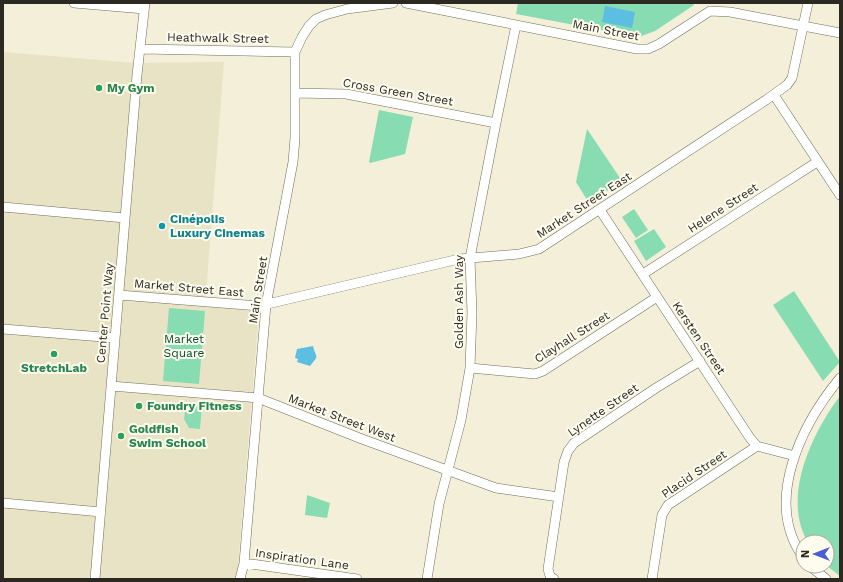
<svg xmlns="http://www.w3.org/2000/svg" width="843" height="582" viewBox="0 0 843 582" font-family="'Work Sans',sans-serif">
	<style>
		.built { fill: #e8e3c5 }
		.green { fill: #88dcb1 }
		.water { fill: #5cbfe1 }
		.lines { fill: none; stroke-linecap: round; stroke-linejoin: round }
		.minor-casing { stroke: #716e5a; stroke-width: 10 }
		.minor { stroke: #fff; stroke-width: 9 }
		.leisure-dot { fill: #2e9e5b; stroke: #fefcef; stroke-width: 1.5 }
		.culture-dot { fill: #0f9aa8; stroke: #fefcef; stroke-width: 1.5 }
		.labels { text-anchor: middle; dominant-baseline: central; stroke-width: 4; stroke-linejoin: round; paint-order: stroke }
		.street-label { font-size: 12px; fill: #2b2921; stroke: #fefcef }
		.leisure-label { font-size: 12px; font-weight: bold; fill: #27864d; stroke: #fefcef; text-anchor: start }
		.culture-label { font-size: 12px; font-weight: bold; fill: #0d838f; stroke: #fefcef; text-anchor: start }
		.park-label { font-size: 12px; fill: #074e32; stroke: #fefcef }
	</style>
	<rect width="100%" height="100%" fill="#f3efd9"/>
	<!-- built -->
	<path class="built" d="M3,52L135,63L224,62L205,306L259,311L238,566L235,579H3Z"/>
	<!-- green -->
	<path class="green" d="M518,3H693L694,5L655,31L639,37L516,14Z
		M379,110L413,117L405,154L370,163L369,162Z
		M587,129L622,181L589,203L576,182Z
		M634,209L648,230L636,238L622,217Z
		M654,229L666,247L646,261L634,241Z
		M794,291L840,362L823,381L773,305Z
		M169,308L205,311L199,384L163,381Z
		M840,396V576L827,566V542H808C781,498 812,433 840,396Z
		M186,404L202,405L200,429L189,428L184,419Z
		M307,495L330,503L327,518L305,515Z"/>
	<!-- water -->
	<path class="water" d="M605,6L635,12L632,28L602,22Z
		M313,346C316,359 320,354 310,366L297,362L298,359L295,358L297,349Z"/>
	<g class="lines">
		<!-- minor casing -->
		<g class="minor-casing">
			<path id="minor" d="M74,3L144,9
				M406,3L637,49H648L659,44L710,11L730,12L840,33
				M141,49L295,52
				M295,93L346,94L496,123
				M774,95L840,195
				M3,207L125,218
				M600,210L750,438L757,446L795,456
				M643,274L817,162
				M119,295L259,306L459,259L519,254L539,249L766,100L787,85L792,78L808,3
				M3,329L115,338
				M470,368L535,374L543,371L657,297
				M111,386L258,398L362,439L496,488L559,497
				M3,503L101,512
				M803,557C763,501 802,424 840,378
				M244,563L357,579
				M810,566L826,579
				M95,579L137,75L145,3
				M240,579L244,563L266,305L293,162L295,138V52L302,37L309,26L316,19L325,15L347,9L393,3
				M427,579L439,504L461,420L470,368L472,313L470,258L496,123L516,25
				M554,579L550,576L548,569L564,462L568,451L574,443L656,388L700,361
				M652,579L662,515L668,505L757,446"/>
		</g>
		<!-- minor -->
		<use href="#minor" class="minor"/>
	</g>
	<!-- markers -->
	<g class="leisure-dot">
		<circle cx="99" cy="88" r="4"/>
		<circle cx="54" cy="354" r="4"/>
		<circle cx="139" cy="406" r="4"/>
		<circle cx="121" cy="436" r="4"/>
	</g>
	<circle class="culture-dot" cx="162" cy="226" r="4"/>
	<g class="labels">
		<!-- street labels -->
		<g class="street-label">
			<text transform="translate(606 30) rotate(11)">Main Street</text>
			<text transform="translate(218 38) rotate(1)">Heathwalk Street</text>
			<text transform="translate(398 92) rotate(10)">Cross Green Street</text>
			<text transform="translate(584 205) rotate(-33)">Market Street East</text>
			<text transform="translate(723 208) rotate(-33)">Helene Street</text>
			<text transform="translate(189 288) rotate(5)">Market Street East</text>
			<text transform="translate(258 290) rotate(-81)">Main Street</text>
			<text transform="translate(459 302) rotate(-90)">Golden Ash Way</text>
			<text transform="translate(105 313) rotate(-85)">Center Point Way</text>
			<text transform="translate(572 337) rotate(-32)">Clayhall Street</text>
			<text transform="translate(699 338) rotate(56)">Kersten Street</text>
			<text transform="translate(603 410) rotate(-35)">Lynette Street</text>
			<text transform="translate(342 418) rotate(21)">Market Street West</text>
			<text transform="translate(694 474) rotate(-34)">Placid Street</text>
			<text transform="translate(302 559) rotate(8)">Inspiration Lane</text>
		</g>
		<!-- leisure labels -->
		<g class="leisure-label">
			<text x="107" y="88">My Gym</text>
			<text x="54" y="368" text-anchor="middle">StretchLab</text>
			<text x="147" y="406">Foundry Fitness</text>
			<text x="129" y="429">Goldfish<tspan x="129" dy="14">Swim School</tspan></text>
		</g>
		<!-- culture labels -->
		<g class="culture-label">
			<text x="170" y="219">Cinépolis<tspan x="170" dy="14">Luxury Cinemas</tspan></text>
		</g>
		<!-- park labels -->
		<g class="park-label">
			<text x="184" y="339">Market<tspan x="184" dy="14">Square</tspan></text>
		</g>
	</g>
	<!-- border -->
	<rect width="843" height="582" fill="none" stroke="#2b2921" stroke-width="8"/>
	<!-- north arrow -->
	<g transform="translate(815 554) rotate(270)"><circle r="19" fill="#fefcef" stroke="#aaa89d"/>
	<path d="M0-3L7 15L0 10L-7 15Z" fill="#485ed3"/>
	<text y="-6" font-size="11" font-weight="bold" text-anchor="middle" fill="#2b2921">N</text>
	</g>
</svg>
